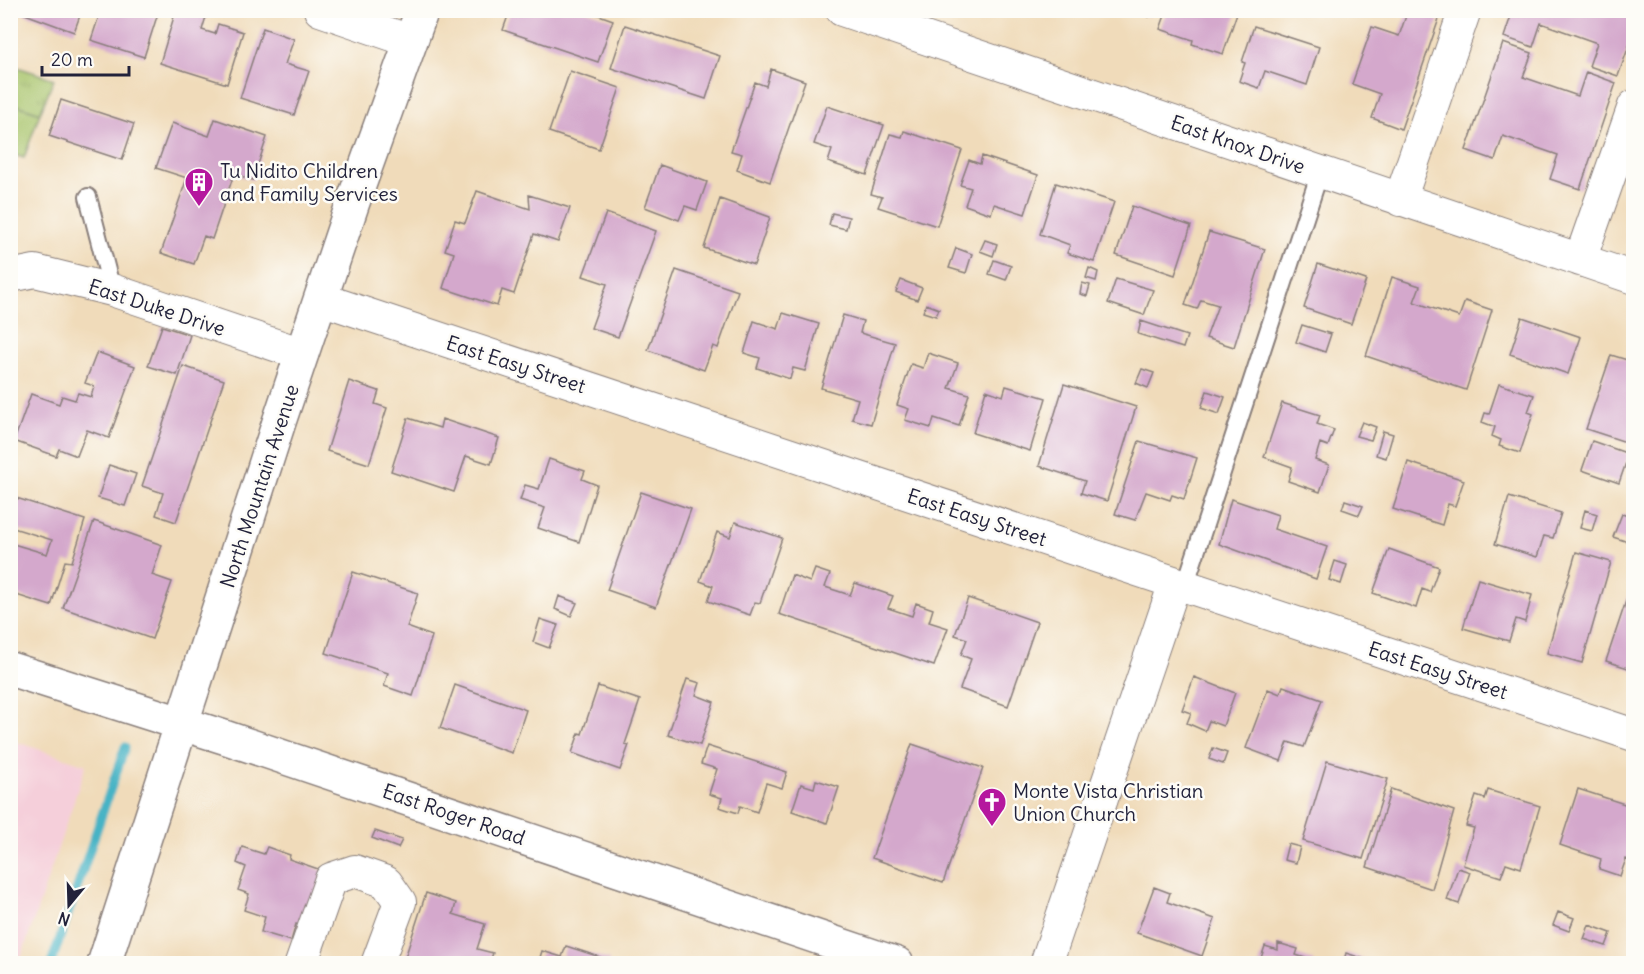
<svg xmlns="http://www.w3.org/2000/svg" width="1644" height="974" viewBox="0 0 1644 974" font-family="Delius,sans-serif">
	<style>
		.built { fill: #f5cfda }
		.park { fill: url(#park-tufts); stroke: #647252; stroke-width: 1.5 }
		.pitch { fill: #a6c268; stroke: #647252; stroke-width: 1.5 }
		.lines { fill: none; stroke-linecap: round; stroke-linejoin: round }
		.stream { stroke: #47b3c5; stroke-width: 9 }
		.building { fill: #d4a8cc }
		.lane-casing { stroke: #897e7a; stroke-width: 20 }
		.street-casing { stroke: #897e7a; stroke-width: 34 }
		.secondary-casing { stroke: #897e7a; stroke-width: 36 }
		.lane { stroke: #fff; stroke-width: 16 }
		.street { stroke: #fff; stroke-width: 32 }
		.secondary { stroke: #fff; stroke-width: 33 }
		.labels { text-anchor: middle; dominant-baseline: central; stroke-width: 5; stroke-linejoin: round; paint-order: stroke }
		.street-label { font-size: 20px; fill: #22223b; stroke: #fdfcf7 }
		.poi-label { font-size: 20px; fill: #22223b; stroke: #fdfcf7; text-anchor: start }
	</style>
	<defs>
		<pattern id="park-tufts" width="24" height="20" patternUnits="userSpaceOnUse" patternTransform="scale(1.5)"><rect width="24" height="20" fill="#a6c268"/><path d="M3 7l-1-3M5 7V3M7 7l1-3M15 17l-1-3M17 17v-4M19 17l1-3" fill="none" stroke="#8fa65b"/></pattern>
	</defs>
	<rect width="100%" height="100%" fill="#fdfcf7"/>
	<filter id="ink" filterUnits="userSpaceOnUse"><feTurbulence type="fractalNoise" baseFrequency=".0167" numOctaves="2"/><feDisplacementMap in="SourceGraphic" scale="12" xChannelSelector="R" yChannelSelector="G"/><feConvolveMatrix kernelMatrix="1 2 1 2 8 2 1 2 1" color-interpolation-filters="sRGB"/></filter>
	<filter id="wash" filterUnits="userSpaceOnUse"><feTurbulence type="fractalNoise" baseFrequency=".008" numOctaves="4" result="noise"/><feDisplacementMap in="SourceGraphic" scale="24" xChannelSelector="R" yChannelSelector="G"/><feGaussianBlur stdDeviation="1.35" result="paint"/><feColorMatrix in="noise" values="0 0 0 0 0 0 0 0 0 0 0 0 0 0 0 0 0 1.4 0 .05"/><feComposite in="paint" operator="in"/></filter>
	<g filter="url(#wash)">
		<rect width="100%" height="100%" fill="#f0dbba"/>
		<!-- built -->
		<path class="built" d="M11,740L86,765L19,964L10,963Z"/>
		<!-- park -->
		<path class="park" d="M11,65L54,79L40,113L11,103Z"/>
		<!-- pitch -->
		<path class="pitch" d="M11,103L40,113L24,158L11,154Z"/>
		<g class="lines">
			<!-- stream -->
			<path class="stream" d="M51,964L125,747"/>
		</g>
		<g id="blocks">
			<!-- building -->
			<path class="building" d="M14,10H82L74,32Z
				M101,10H159L144,57L91,40Z
				M176,10H208L202,30L215,34L218,24L243,32L227,84L160,63Z
				M510,10H585L613,20L598,62L503,30Z
				M1133,10H1152L1149,17Z
				M1167,10H1238L1223,54L1192,44L1193,40L1160,29Z
				M1408,10H1442L1401,129L1372,118L1380,94L1352,84L1372,27L1399,36Z
				M1513,10H1634V32L1618,76L1589,66L1597,43L1541,23L1533,47L1504,37Z
				M625,25L720,56L706,99L611,68Z
				M1254,26L1319,47L1307,85L1265,71L1259,88L1239,81L1245,63L1242,62Z
				M263,28L294,39L285,64L309,71L294,115L240,98Z
				M1503,43L1532,53L1523,77L1578,96L1586,72L1616,83L1580,189L1550,179L1558,155L1503,136L1495,160L1466,150Z
				M771,69L805,81L770,182L737,170L742,154L731,151L755,82L766,86Z
				M570,71L620,88L599,149L549,132Z
				M61,100L134,124L122,160L49,136Z
				M827,106L884,125L867,175L828,162L832,150L814,144Z
				M215,119L267,137L253,180L234,174L212,239L204,236L194,264L161,253L187,178L156,168L172,123L209,136Z
				M904,131L962,150L937,226L878,207L882,197L871,194L890,134L902,137Z
				M982,156L1038,175L1025,214L994,204L991,214L965,205L971,188L960,185L969,160L980,164Z
				M660,165L707,182L697,210L685,206L679,220L645,207Z
				M1056,183L1114,202L1094,262L1067,253L1070,245L1040,234Z
				M477,191L530,209L529,195L570,208L558,242L534,234L514,294L502,290L497,306L443,288L454,253L445,250L455,220L465,223Z
				M720,199L770,217L754,265L704,248Z
				M1132,206L1191,226L1175,275L1116,255Z
				M606,213L656,231L618,337L591,328L607,284L583,276Z
				M832,213L849,217L846,229L829,225Z
				M1209,232L1265,249L1234,347L1206,338L1218,305L1201,300L1197,309L1185,305Z
				M985,240L997,244L993,256L980,251Z
				M956,248L972,254L966,273L949,268Z
				M994,260L1011,266L1006,280L989,274Z
				M1318,264L1366,280L1351,324L1304,308Z
				M1089,268L1098,272L1096,281L1086,278Z
				M676,270L738,291L718,348L713,346L704,370L648,350Z
				M1392,277L1420,286L1414,302L1459,317L1465,301L1492,310L1466,390L1366,356Z
				M1116,279L1153,290L1144,315L1108,303Z
				M901,280L922,288L917,300L896,292Z
				M1082,283L1090,285L1087,296L1080,294Z
				M926,304L939,309L936,316L923,312Z
				M783,313L819,324L805,371L793,368L790,379L757,368L760,358L744,353L754,321L778,329Z
				M843,315L863,321L860,333L895,343L871,424L852,419L858,399L821,388Z
				M1522,317L1581,337L1568,374L1510,354Z
				M1141,321L1187,336L1183,348L1138,334Z
				M1302,325L1331,334L1325,352L1296,342Z
				M162,326L190,335L177,375L148,366Z
				M97,352L135,366L109,438L87,430L77,456L59,449L56,456L14,441L31,394L59,404L62,396L75,400L78,393L91,397L94,386L85,383Z
				M928,353L958,363L949,388L969,394L959,426L934,418L931,428L905,420L909,409L897,405L911,364L923,368Z
				M1611,355L1634,362L1632,444L1586,429Z
				M183,366L224,380L176,522L156,515L163,493L142,486Z
				M1142,369L1154,373L1148,388L1136,383Z
				M349,381L379,391L375,404L387,408L369,464L327,451Z
				M1064,384L1136,407L1107,501L1081,493L1085,481L1039,466Z
				M1499,384L1534,395L1528,412L1533,414L1520,453L1499,446L1501,440L1492,436L1495,427L1482,422L1485,413L1489,414Z
				M1006,386L1046,398L1030,451L973,433L986,390L1003,396Z
				M1207,391L1225,397L1219,414L1201,408Z
				M1282,403L1320,415L1317,424L1334,430L1328,446L1320,443L1315,460L1329,465L1320,492L1288,481L1292,467L1264,457Z
				M408,418L440,428L442,419L499,438L491,464L466,456L454,492L391,471Z
				M1362,422L1376,427L1371,440L1356,436Z
				M1383,431L1393,434L1386,458L1376,455Z
				M1139,441L1197,458L1184,499L1172,495L1170,500L1146,492L1135,520L1115,514Z
				M1592,441L1629,454L1619,483L1582,470Z
				M549,459L585,471L582,479L597,485L579,542L538,528L545,508L520,500L525,485L539,489Z
				M1408,462L1464,480L1455,506L1448,504L1442,525L1393,509Z
				M109,465L136,474L125,506L98,498Z
				M641,492L691,509L656,607L607,590Z
				M10,496L85,520L72,562L65,561L51,606L10,593V543L47,554L52,540L10,527Z
				M1509,497L1561,513L1553,538L1544,536L1537,557L1495,544Z
				M1231,499L1278,515L1274,529L1327,547L1316,579L1219,544Z
				M1345,500L1363,506L1359,515L1342,509Z
				M1585,510L1597,514L1592,531L1580,528Z
				M1622,514L1634,518V544L1613,537Z
				M94,521L162,545L152,575L172,582L152,639L63,608Z
				M735,522L782,538L760,603L755,602L750,615L708,601L713,586L700,581L717,532L730,537Z
				M1389,549L1439,567L1430,592L1422,589L1416,608L1373,593Z
				M1576,552L1611,562L1582,663L1547,653Z
				M1335,561L1347,565L1341,584L1329,580Z
				M815,569L830,574L825,587L850,595L855,583L893,596L888,608L912,616L916,603L933,609L929,622L948,628L934,666L779,614L792,575L810,582Z
				M353,572L418,593L407,627L432,636L413,696L384,686L388,673L326,653Z
				M1478,579L1532,595L1525,622L1516,619L1509,641L1463,628Z
				M1630,589L1634,590V670L1606,661Z
				M559,596L577,603L571,616L555,609Z
				M968,598L1037,622L1008,706L960,689L971,659L961,655L967,639L955,635Z
				M540,619L558,625L549,648L533,642Z
				M1194,677L1235,693L1223,726L1209,721L1205,731L1187,723L1191,713L1182,710Z
				M687,679L700,683L696,695L714,702L700,745L668,735Z
				M455,685L526,710L512,753L440,728Z
				M598,686L640,700L625,744L629,745L620,770L572,753L579,733L582,734Z
				M1283,686L1322,700L1304,747L1288,742L1281,761L1246,748L1268,689L1280,694Z
				M912,744L983,768L943,883L872,858Z
				M707,746L787,772L782,788L766,783L757,812L740,806L738,813L719,807L722,798L709,794L717,769L701,764Z
				M1213,748L1227,753L1223,764L1209,759Z
				M1327,761L1388,779L1363,859L1303,841Z
				M816,780L839,787L827,823L792,811L801,784L814,788Z
				M1391,789L1454,811L1432,889L1367,867Z
				M1578,789L1634,807V862L1626,859L1620,876L1599,869L1601,859L1560,845Z
				M1488,790L1540,806L1521,868L1506,863L1501,877L1463,865L1474,828L1466,826L1476,796L1485,799Z
				M375,831L402,840L398,848L372,838Z
				M1288,844L1300,847L1296,863L1284,860Z
				M242,847L264,854L267,847L290,855L289,859L324,871L305,927L296,924L291,941L261,932L265,917L244,910L249,894L238,890L246,867L237,863Z
				M1458,868L1470,872L1459,904L1447,900Z
				M1154,887L1170,893L1167,902L1215,919L1202,956L1137,933Z
				M426,893L456,903L453,914L485,924L477,949L493,953L489,964H403Z
				M1558,912L1574,918L1569,931L1553,925Z
				M1589,925L1611,933L1606,946L1584,939Z
				M1278,943L1298,949L1296,955L1314,961L1313,964H1259L1265,946L1278,950Z
				M566,946L609,960L608,964H538L542,951L562,957Z
				M1346,953L1377,963V964H1343Z"/>
		</g>
	</g>
	<g filter="url(#ink)">
		<use href="#blocks" fill-opacity="0" stroke="#897e7a" stroke-width="1.5"/>
		<g class="lines">
			<!-- lane casing -->
			<g class="lane-casing">
				<path id="lane" d="M88,197L112,290
					M1185,586L1320,172"/>
			</g>
			<!-- street casing -->
			<g class="street-casing">
				<path id="street" d="M320,10L410,41
					M842,10L1634,278
					M1400,200L1465,10
					M1580,260L1634,106
					M10,276L35,271L112,290L302,354
					M321,299L1634,735
					M301,964L331,879L355,871L386,882L400,902L377,964
					M1046,964L1175,583"/>
			</g>
			<!-- secondary casing -->
			<g class="secondary-casing">
				<path id="secondary" d="M10,669L224,737L897,964
					M104,964L279,422L353,202L422,10"/>
			</g>
			<!-- lane -->
			<use href="#lane" class="lane"/>
			<!-- street -->
			<use href="#street" class="street"/>
			<!-- secondary -->
			<use href="#secondary" class="secondary"/>
		</g>
	</g>
	<!-- icons -->
	<defs>
		<g id="building-pin" transform="scale(1.5)"><path d="M0 17L-7.5 6A9.5 9.5 0 1 1 7.5 6Z" fill="#b5179e" stroke="#fdfcf7"/><path d="M-4-6H4V6H1V3H-1V6H-4ZM-2.5-4.3h1.7v1.8h-1.7ZM.8-4.3h1.7v1.8H.8ZM-2.5-1h1.7V.8h-1.7ZM.8-1h1.7V.8H.8Z" fill="#fff"/></g>
		<g id="church-pin" transform="scale(1.5)"><path d="M0 17L-7.5 6A9.5 9.5 0 1 1 7.5 6Z" fill="#b5179e" stroke="#fdfcf7"/><path d="M-1.2-6h2.4v3.5h3.3v2.4h-3.3V6h-2.4V-.1h-3.3v-2.4h3.3Z" fill="#fff"/></g>
	</defs>
	<g fill-rule="evenodd">
		<use href="#building-pin" x="199" y="182"/>
		<use href="#church-pin" x="992" y="802"/>
	</g>
	<g class="labels">
		<!-- street labels -->
		<g class="street-label">
			<text transform="translate(1238 144) rotate(19)">East Knox Drive</text>
			<text transform="translate(157 307) rotate(18)">East Duke Drive</text>
			<text transform="translate(516 364) rotate(18)">East Easy Street</text>
			<text transform="translate(259 486) rotate(-72)">North Mountain Avenue</text>
			<text transform="translate(977 517) rotate(18)">East Easy Street</text>
			<text transform="translate(1438 670) rotate(18)">East Easy Street</text>
			<text transform="translate(454 814) rotate(19)">East Roger Road</text>
		</g>
		<!-- poi labels -->
		<g class="poi-label">
			<text x="220" y="170">Tu Nidito Children<tspan x="220" dy="23">and Family Services</tspan></text>
			<text x="1013" y="790">Monte Vista Christian<tspan x="1013" dy="23">Union Church</tspan></text>
		</g>
	</g>
	<!-- margin -->
	<rect width="1644" height="974" fill="none" stroke="#fdfcf7" stroke-width="36"/>
	<!-- north arrow -->
	<g transform="translate(69 905) rotate(199)" stroke="#fdfcf7" stroke-width="4.5" paint-order="stroke">
	<path d="M0-4.5L10 22L0 15L-10 22Z" fill="#22223b"/>
	<text y="-9" font-size="16" font-weight="bold" text-anchor="middle" fill="#22223b">N</text>
	</g>
	<!-- scale -->
	<path d="M42 66v9h87v-9" fill="none" stroke="#22223b" stroke-width="3"/>
	<text x="51" y="66" font-size="18" fill="#22223b" stroke="#fdfcf7" stroke-width="4.5" paint-order="stroke">20 m</text>
</svg>
